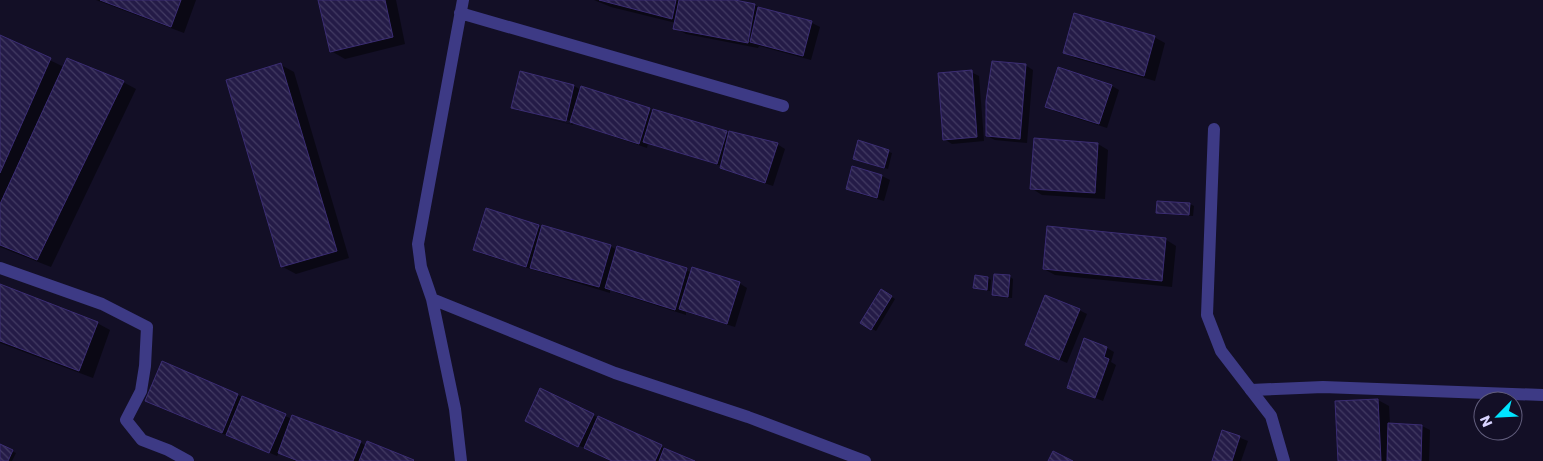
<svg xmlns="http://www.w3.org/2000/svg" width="1543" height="461" viewBox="0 0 1543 461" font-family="Poppins,sans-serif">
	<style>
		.shadow { fill: #0007 }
		.building { fill: url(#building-back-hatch); stroke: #3b2d73 }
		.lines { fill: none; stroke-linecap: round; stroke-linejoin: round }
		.service { stroke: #3d3a85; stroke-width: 12 }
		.minor { stroke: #3d3a85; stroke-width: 12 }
	</style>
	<defs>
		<pattern id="building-back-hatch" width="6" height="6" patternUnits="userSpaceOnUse" patternTransform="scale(1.25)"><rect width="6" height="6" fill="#241b47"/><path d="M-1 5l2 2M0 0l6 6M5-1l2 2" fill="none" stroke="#433b63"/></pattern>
	</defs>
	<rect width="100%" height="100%" fill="#130f26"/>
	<!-- shadow -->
	<path class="shadow" d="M96,0H196L184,33Z
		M319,0H396L405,44L345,59L331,51Z
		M594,0H729L754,5L762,9L812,23L820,27L811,60L759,46L758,48L686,34L675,28L676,23L611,7Z
		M0,36L64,67L123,82L136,89L51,267L0,247Z
		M1154,37L1165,43L1155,81L1075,58L1064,52Z
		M281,65L294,72L349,258L296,274L283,267L227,80Z
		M1025,65L1033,70L1027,143L995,140L987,136Z
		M971,72L979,76L984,141L952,144L944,139Z
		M574,86L581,90L730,134L777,144L785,149L773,186L729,171L722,166L648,143L647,148L574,123L573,125L519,111L571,124L572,121L519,109V111L513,107Z
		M1112,86L1119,90L1107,128L1054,111L1047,106Z
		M859,142L892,153L888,169L858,160Z
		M1098,144L1108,150L1105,199L1042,195L1031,188Z
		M853,168L882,176L890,180L884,201L856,193L848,188Z
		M1190,204L1194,206L1193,216L1161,214L1158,212Z
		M487,210L543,228L610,246L617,250L686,270L692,273L739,283L747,288L735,327L686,312V315L617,293L610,289V293L482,254L474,250Z
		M1165,239L1176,246L1172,287L1055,275L1044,269Z
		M1009,276L1013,279L1012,298L997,297L994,295Z
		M988,278L991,280L990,291L974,287Z
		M0,286L97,323L110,330L93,378L0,343Z
		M881,290L895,299L876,331L862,323Z
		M1079,310L1087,314L1067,363L1026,345Z
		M1107,348L1114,352L1111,362L1116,365L1103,401L1068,387Z
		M237,395L292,419L360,442L366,446L368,442L414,461H295L279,453L277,456L233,437V438L158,407L147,400Z
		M1378,400L1389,406L1390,425L1422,426L1430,430L1429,461H1339Z
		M593,415L598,418L692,461H613L534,425Z
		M1223,431L1248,441L1241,461H1214Z
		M0,446L16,453L12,461H0Z"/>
	<!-- building -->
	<path class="building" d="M100,0H181L171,27Z
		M318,0H385L393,37L330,52Z
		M599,0H676L672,19Z
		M679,0H735L755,4L748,43L673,29Z
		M758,7L812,21L803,56L750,42Z
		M1074,13L1155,36L1144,76L1063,53Z
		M0,35L51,58L0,173Z
		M67,58L124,81L37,260L0,245V204Z
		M992,61L1026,64L1020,139L986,136V101Z
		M281,63L337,251L281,267L226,80Z
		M1058,67L1112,85L1099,124L1045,107Z
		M972,70L977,137L943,140L938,73Z
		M520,71L574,85L566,121L511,108Z
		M581,86L650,108L639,144L570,122Z
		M653,109L727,131L717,164L643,142Z
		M729,131L778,143L765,183L720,168Z
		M1034,138L1098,143L1095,193L1030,189Z
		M858,140L889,150L884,168L853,159Z
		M852,166L882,175L877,198L846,189Z
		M1157,201L1190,203L1189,215L1156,213Z
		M486,208L539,225L526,267L473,250Z
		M542,225L611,245L599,287L530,268Z
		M1047,226L1166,238L1162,281L1043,269Z
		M617,246L687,268L675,310L605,288Z
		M692,267L740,282L727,324L679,309Z
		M994,274L1010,275L1008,297L992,295Z
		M975,275L988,277L987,290L973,288Z
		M0,284L98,322L79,371L0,341Z
		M881,289L892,296L871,330L860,323Z
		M1045,295L1080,309L1059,360L1025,345Z
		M1084,338L1107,347L1104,357L1109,359L1095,398L1067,388Z
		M162,361L238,394L222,433L145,401Z
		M540,388L594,414L578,447L525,421Z
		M242,396L286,414L269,453L226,435Z
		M1378,399L1381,461H1338L1335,401Z
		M292,415L361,441L353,461H298L278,453Z
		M598,416L662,445L655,461H612L584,448Z
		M1388,423L1422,425L1421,461H1387Z
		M1222,430L1240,436L1232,461H1212Z
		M367,441L414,460L413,461H359Z
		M0,444L13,450L8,461H0Z
		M664,448L695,461H659Z
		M1053,451L1073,461H1048Z"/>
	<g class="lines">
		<!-- service -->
		<path class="service" d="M1251,390L1323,387L1543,395"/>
		<!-- minor -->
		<path class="minor" d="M460,13L783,106
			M1214,129L1207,315L1221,351L1271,416L1284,461
			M0,268L102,304L147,327L145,366L141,391L126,420L142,440L168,450L188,461
			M432,299L615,373L748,417L865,461
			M461,461L455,409L432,299L421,267L418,244L463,0"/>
	</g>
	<!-- north arrow -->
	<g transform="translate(1498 416) rotate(246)"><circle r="24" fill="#130f26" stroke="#625e7d"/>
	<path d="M0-4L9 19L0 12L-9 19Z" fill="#00e5ff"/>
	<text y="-8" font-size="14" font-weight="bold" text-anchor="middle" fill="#d9d4ff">N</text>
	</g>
</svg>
